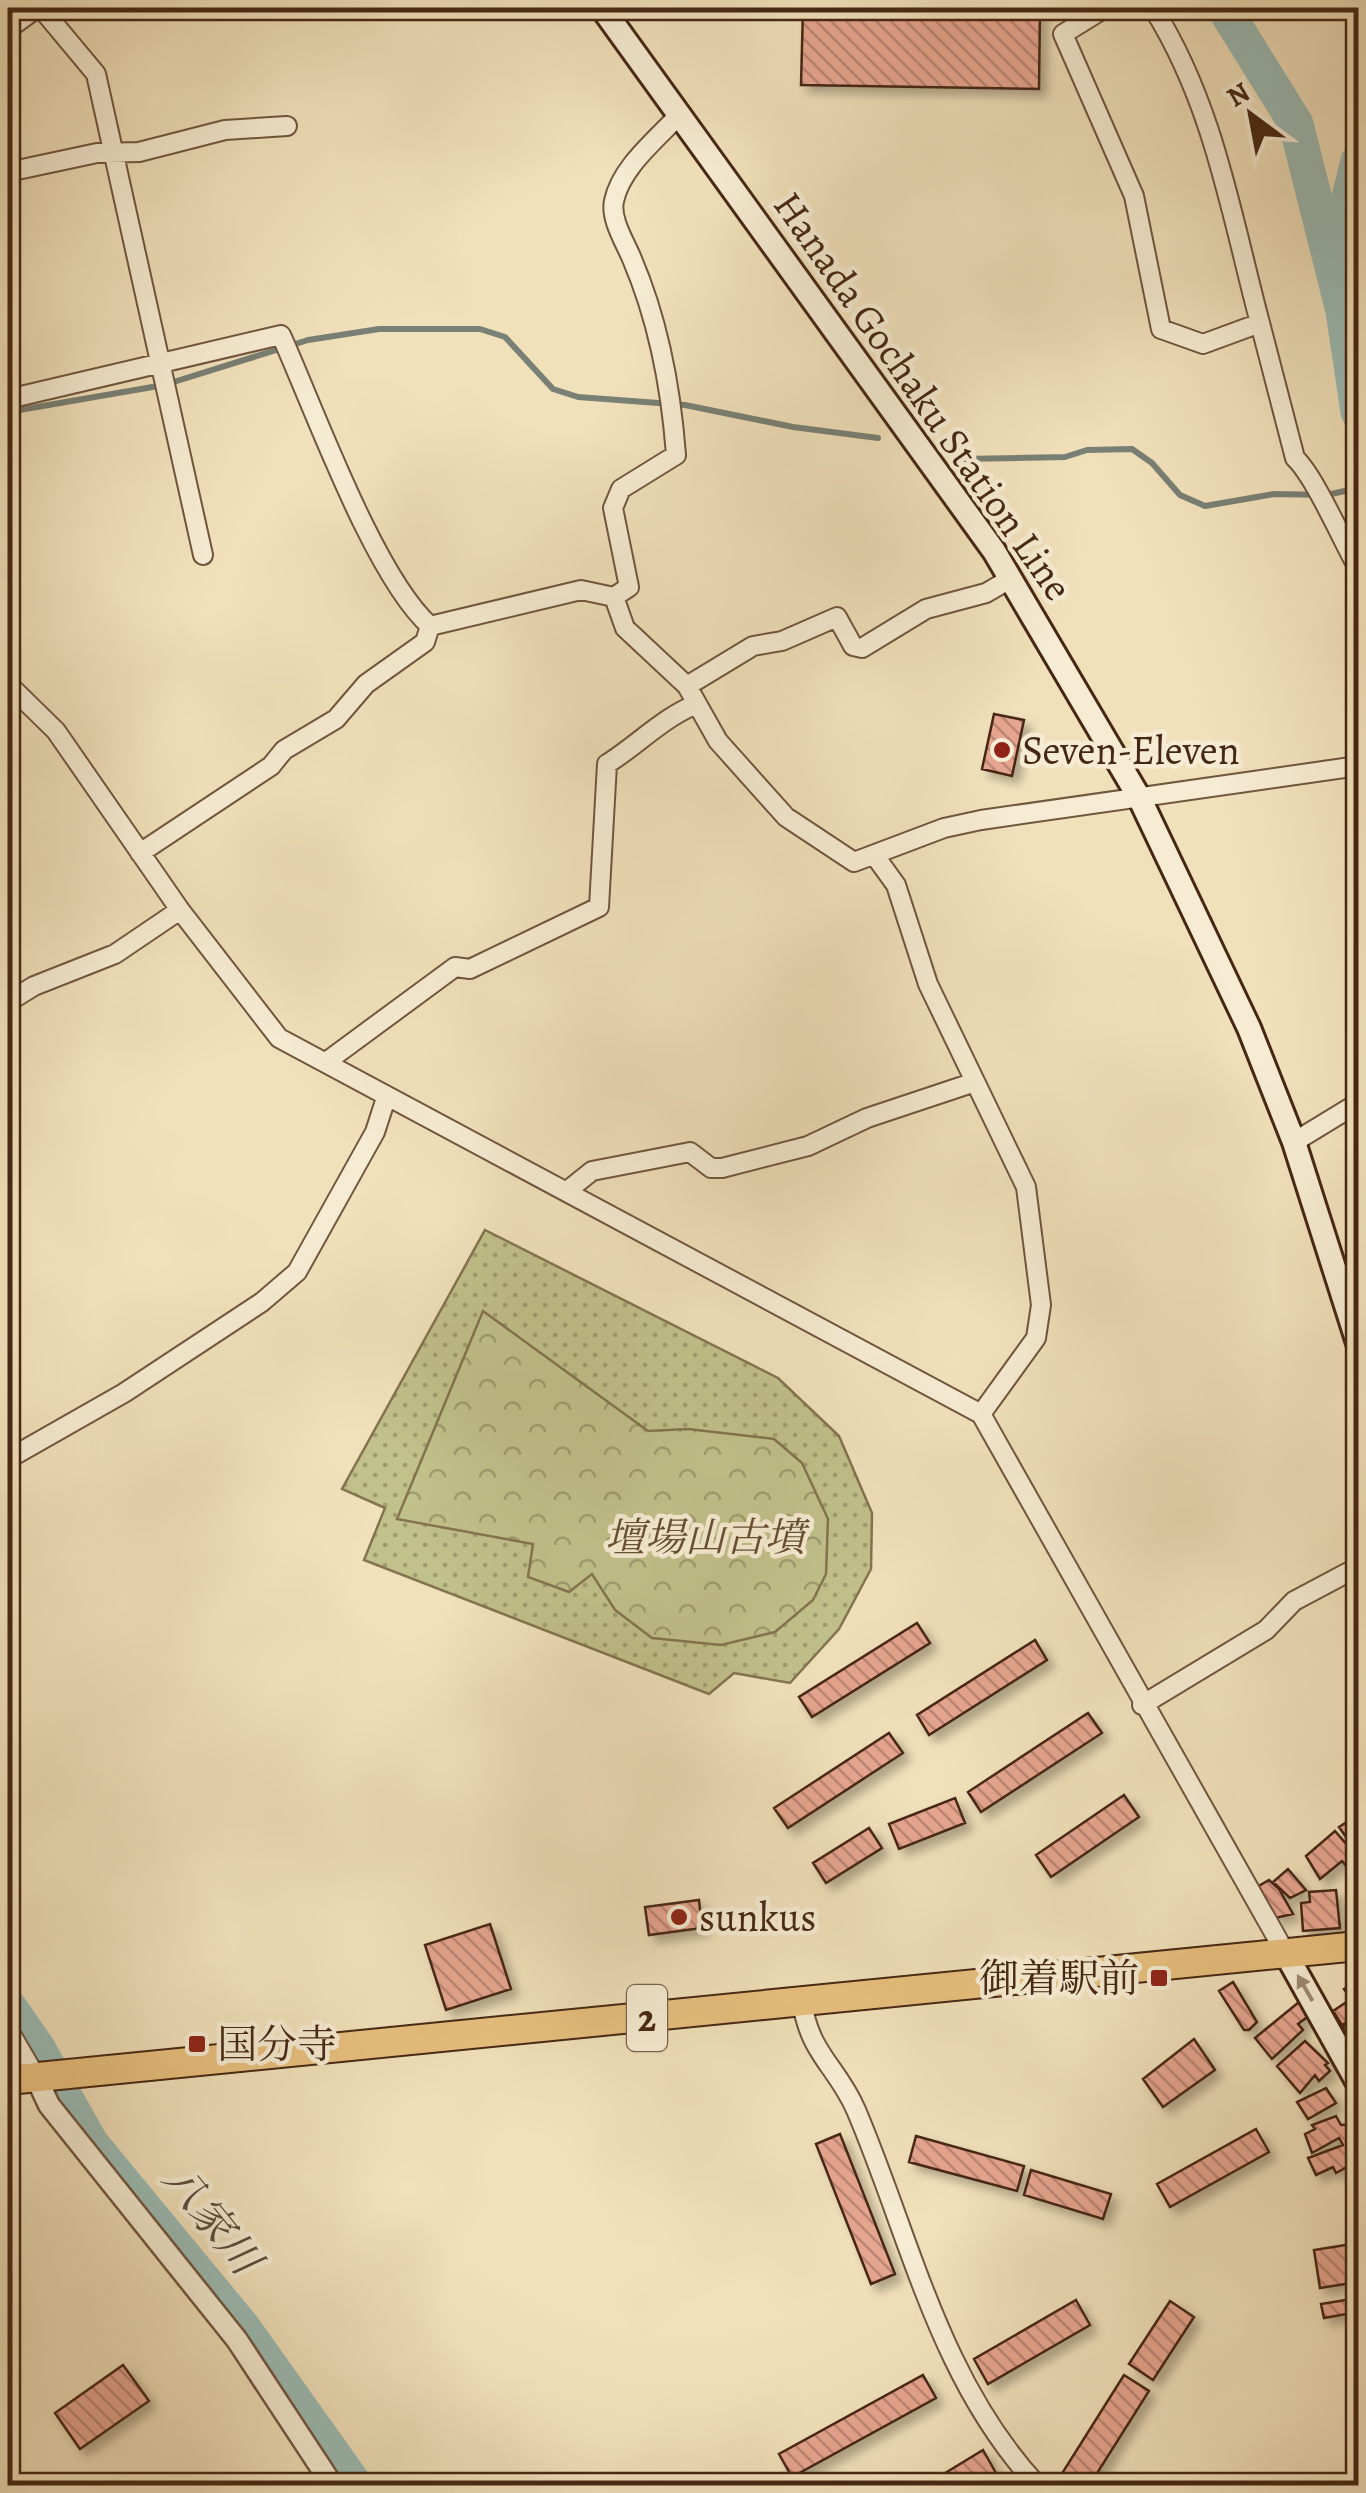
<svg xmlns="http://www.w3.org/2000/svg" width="1366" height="2493" viewBox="0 0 1366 2493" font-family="Alegreya,'Noto Serif JP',serif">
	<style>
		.grass { fill: url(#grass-dots); stroke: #847450; stroke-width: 2.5 }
		.forest { fill: url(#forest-crowns); stroke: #847450; stroke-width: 2.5 }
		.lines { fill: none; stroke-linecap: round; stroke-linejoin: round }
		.stream { stroke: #798075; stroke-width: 6 }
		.river { stroke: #9bbcb6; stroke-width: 35 }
		.building { fill: url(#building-back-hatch); stroke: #462714; stroke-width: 2.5; filter: url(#shadow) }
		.minor-casing { stroke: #71563e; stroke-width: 22 }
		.tertiary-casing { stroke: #71563e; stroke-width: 25 }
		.secondary-casing { stroke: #462714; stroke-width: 28 }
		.trunk-casing { stroke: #462714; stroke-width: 32 }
		.minor { stroke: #f6ecd3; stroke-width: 18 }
		.tertiary { stroke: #f6ecd3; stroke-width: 20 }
		.secondary { stroke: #f6ecd3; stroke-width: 22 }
		.trunk { stroke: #e8c07e; stroke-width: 28 }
		.oneway { fill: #9e8a74 }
		.poi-dot { fill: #8f2418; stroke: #f6ecd3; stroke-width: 4 }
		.labels { text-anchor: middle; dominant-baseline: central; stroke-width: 9; stroke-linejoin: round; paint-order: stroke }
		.shield { fill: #f6ecd3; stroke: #7b624d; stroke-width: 2.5 }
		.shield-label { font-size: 38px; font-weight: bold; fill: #462714 }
		.street-label { font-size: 40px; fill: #462714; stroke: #f6ecd3 }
		.poi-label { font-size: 40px; fill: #462714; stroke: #f6ecd3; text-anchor: start }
		.park-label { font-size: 40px; font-style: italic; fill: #654e32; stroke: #f6ecd3 }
		.water-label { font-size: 42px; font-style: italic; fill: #5b4c3c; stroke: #f6ecd3 }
	</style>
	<defs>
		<pattern id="grass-dots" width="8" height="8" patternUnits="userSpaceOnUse" patternTransform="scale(2.5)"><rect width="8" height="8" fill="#c1c18b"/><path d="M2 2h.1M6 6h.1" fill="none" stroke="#9f9d70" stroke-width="1.8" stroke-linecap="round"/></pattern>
		<pattern id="forest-crowns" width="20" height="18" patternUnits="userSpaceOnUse" patternTransform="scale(2.5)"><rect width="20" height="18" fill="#c1c18b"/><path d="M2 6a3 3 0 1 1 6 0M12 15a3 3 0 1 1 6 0" fill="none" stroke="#9f9d70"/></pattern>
		<pattern id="building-back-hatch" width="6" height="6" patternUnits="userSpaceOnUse" patternTransform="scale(2.5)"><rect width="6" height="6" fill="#e6a58f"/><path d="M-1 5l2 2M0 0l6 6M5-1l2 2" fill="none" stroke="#bc8674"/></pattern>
		<filter id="shadow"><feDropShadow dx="7" dy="7" stdDeviation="5" flood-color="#0004"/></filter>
	</defs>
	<rect width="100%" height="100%" fill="#f1e1bb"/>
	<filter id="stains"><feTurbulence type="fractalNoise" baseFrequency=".002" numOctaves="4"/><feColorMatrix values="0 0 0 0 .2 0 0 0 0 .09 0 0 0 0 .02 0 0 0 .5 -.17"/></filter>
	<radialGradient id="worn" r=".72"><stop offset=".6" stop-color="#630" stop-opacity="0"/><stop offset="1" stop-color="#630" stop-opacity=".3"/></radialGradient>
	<!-- grass -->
	<path class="grass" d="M485,1230L778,1378L839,1436L872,1513L871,1569L839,1629L790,1683L734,1673L709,1694L364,1560L385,1508L342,1489Z"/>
	<!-- forest -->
	<path class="forest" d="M483,1311L648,1431L688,1429L774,1439L802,1463L828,1519L826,1574L813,1600L775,1632L721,1645L652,1638L615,1610L592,1574L569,1592L528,1577L533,1544L397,1519Z"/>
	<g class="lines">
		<!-- stream -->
		<path class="stream" d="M8,412L164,385L308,340L379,329H480L505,337L553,389L578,397L685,405L793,427L878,438
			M963,459L1065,457L1087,450L1132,449L1152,463L1180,495L1205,506L1274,494L1327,495L1358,488"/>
		<!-- river -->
		<path class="river" d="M1224,8L1296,124L1343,311L1358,412
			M1333,262L1358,161
			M8,2005L38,2048L91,2143L242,2326L356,2486"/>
	</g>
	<!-- building -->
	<path class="building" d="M803,8H1040L1039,89L801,85Z
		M994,714L1024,720L1012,776L982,769Z
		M917,1623L930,1643L812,1717L799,1697Z
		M1035,1640L1047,1660L929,1735L917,1715Z
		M1088,1713L1102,1733L981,1812L968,1792Z
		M889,1733L903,1753L788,1828L774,1808Z
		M1124,1795L1139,1817L1051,1877L1036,1855Z
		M955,1798L965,1823L899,1849L889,1824Z
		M1356,1816L1358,1819L1356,1851L1339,1827Z
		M869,1828L882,1848L826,1883L813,1863Z
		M1335,1831L1358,1858L1347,1867L1342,1861L1320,1879L1306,1856Z
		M1288,1869L1306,1890L1290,1898L1273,1882Z
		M1269,1880L1279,1889L1293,1914L1275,1918L1257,1887Z
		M1336,1890L1340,1928L1303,1931L1301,1903L1310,1902L1309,1892Z
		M699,1900L702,1928L649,1935L645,1907Z
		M490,1924L511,1989L446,2010L425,1945Z
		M1233,1982L1257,2022L1249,2030H1244L1219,1991Z
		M1352,1984L1358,1992V2034L1351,2039L1343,2027L1350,2020L1342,2025L1333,2011L1351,1999L1344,1989Z
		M1299,2002L1310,2015L1298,2024L1303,2030L1272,2059L1255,2038Z
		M1194,2039L1215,2070L1163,2107L1143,2079Z
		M1305,2041L1328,2063L1325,2065L1330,2071L1319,2081L1315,2075L1300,2093L1277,2066Z
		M1326,2088L1336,2103L1308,2119L1297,2102Z
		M1336,2116L1341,2125L1358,2124V2172L1347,2167L1336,2173L1333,2167L1316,2175L1308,2158L1343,2145L1339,2138L1312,2153L1305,2134L1315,2129L1312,2125Z
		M1256,2129L1269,2152L1170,2207L1157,2184Z
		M840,2134L895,2274L871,2284L816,2144Z
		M916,2136L1024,2166L1017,2191L909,2162Z
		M1031,2170L1111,2194L1103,2219L1024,2195Z
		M1358,2243V2282L1320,2288L1314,2250Z
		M1358,2298V2312L1324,2318L1321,2304Z
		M1076,2300L1090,2325L988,2384L974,2359Z
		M1170,2301L1194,2317L1153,2380L1129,2364Z
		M123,2365L149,2401L80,2449L55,2413Z
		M923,2375L936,2398L792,2477L779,2454Z
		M1124,2375L1149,2391L1089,2486H1078L1061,2475Z
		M983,2450L996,2473L975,2486H924Z"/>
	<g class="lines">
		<!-- minor casing -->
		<g class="minor-casing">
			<path id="minor" d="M41,8L96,74L203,555
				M1105,8L1063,34L1134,196L1161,329L1203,344L1260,323L1295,458C1315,477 1342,540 1358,568
				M1153,8C1214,105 1231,214 1260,323
				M8,29L37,8
				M8,172L97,153L139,152L225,130L287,126
				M8,399L281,335C314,408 374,576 430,626
				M614,597L625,628L687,686L718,741L786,817L854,862L944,828L981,820L1358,766
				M430,626L581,590L614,597L629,587L613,508L621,489L676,455C671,388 659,322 632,259C625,242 610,219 614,201C621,167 657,139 679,115
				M8,684L56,731L180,910L279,1038L981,1414L1286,1954
				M687,686L753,646L782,641L837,617L853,646L862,648L926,609L986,593L1010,579
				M140,853L271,766L284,750L336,719L366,684L425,642L430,626
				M875,856L896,885L928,984L1026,1187L1041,1305L1036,1338L981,1414
				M8,1002L34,986L115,954L180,910
				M326,1062L455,967L470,969L599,907L607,764C636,746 665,716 697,704
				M1294,1142L1358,1103
				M567,1191L592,1171L690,1152L711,1168H722L808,1146L867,1118L975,1082
				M8,1459L124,1393L262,1302L297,1272L375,1132L386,1098
				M1142,1705L1266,1630L1294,1601L1358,1567
				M802,2002C810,2055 837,2066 856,2110C911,2239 939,2380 1038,2486
				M8,2029L36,2077"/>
		</g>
		<!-- tertiary casing -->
		<g class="tertiary-casing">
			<path id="tertiary" d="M36,2077L49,2105L237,2340L333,2486"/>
		</g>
		<!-- secondary casing -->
		<g class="secondary-casing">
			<path id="secondary" d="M602,8L994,551L1140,799L1249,1028L1294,1142L1358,1343
				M1286,1954L1358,2083"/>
		</g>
		<!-- trunk casing -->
		<g class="trunk-casing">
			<path id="trunk" d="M8,2080L1358,1946"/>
		</g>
		<!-- minor -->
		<use href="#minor" class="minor"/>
		<!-- tertiary -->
		<use href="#tertiary" class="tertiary"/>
		<!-- secondary -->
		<use href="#secondary" class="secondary"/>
		<!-- trunk -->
		<use href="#trunk" class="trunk"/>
	</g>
	<!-- one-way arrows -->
	<defs><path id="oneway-solid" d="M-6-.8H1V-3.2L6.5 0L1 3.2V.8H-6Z" transform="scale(2.5)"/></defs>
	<use class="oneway" href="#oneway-solid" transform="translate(1305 1988) rotate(-120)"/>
	<!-- markers -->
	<g class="poi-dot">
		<circle cx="1002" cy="750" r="10"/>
		<circle cx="679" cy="1917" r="10"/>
		<rect x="1149" y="1968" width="20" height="20" rx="5"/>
		<rect x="187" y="2034" width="20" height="20" rx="5"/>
	</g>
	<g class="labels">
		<!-- shield labels -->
		<rect class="shield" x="627" y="1985" width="40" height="66" rx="8"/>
		<g class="shield-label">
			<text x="647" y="2018">2</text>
		</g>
		<!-- street labels -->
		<g class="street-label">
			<text transform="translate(923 396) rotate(55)">Hanada Gochaku Station Line</text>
		</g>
		<!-- poi labels -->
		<g class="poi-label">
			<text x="1022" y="750">Seven-Eleven</text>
			<text x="699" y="1917">sunkus</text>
			<text x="1139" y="1978" text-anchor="end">御着駅前</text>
			<text x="217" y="2044">国分寺</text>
		</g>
		<!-- park labels -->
		<g class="park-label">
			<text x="705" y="1537">壇場山古墳</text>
		</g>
		<!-- water labels -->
		<g class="water-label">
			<text transform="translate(212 2219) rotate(51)">八家川</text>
		</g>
	</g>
	<!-- margin -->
	<rect width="1366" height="2493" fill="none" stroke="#f1e1bb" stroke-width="40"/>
	<rect x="10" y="10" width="1346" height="2473" fill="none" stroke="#462714" stroke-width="5"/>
	<rect x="20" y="20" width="1326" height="2453" fill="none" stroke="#462714" stroke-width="2.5"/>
	<!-- north arrow -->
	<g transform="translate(1251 115) rotate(328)" stroke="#f6ecd3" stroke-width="8" paint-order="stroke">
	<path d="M0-8L18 38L0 25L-18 38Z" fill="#462714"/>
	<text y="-15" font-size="28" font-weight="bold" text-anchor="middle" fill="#462714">N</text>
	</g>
	<rect width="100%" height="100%" filter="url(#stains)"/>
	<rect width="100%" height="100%" fill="url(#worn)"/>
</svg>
